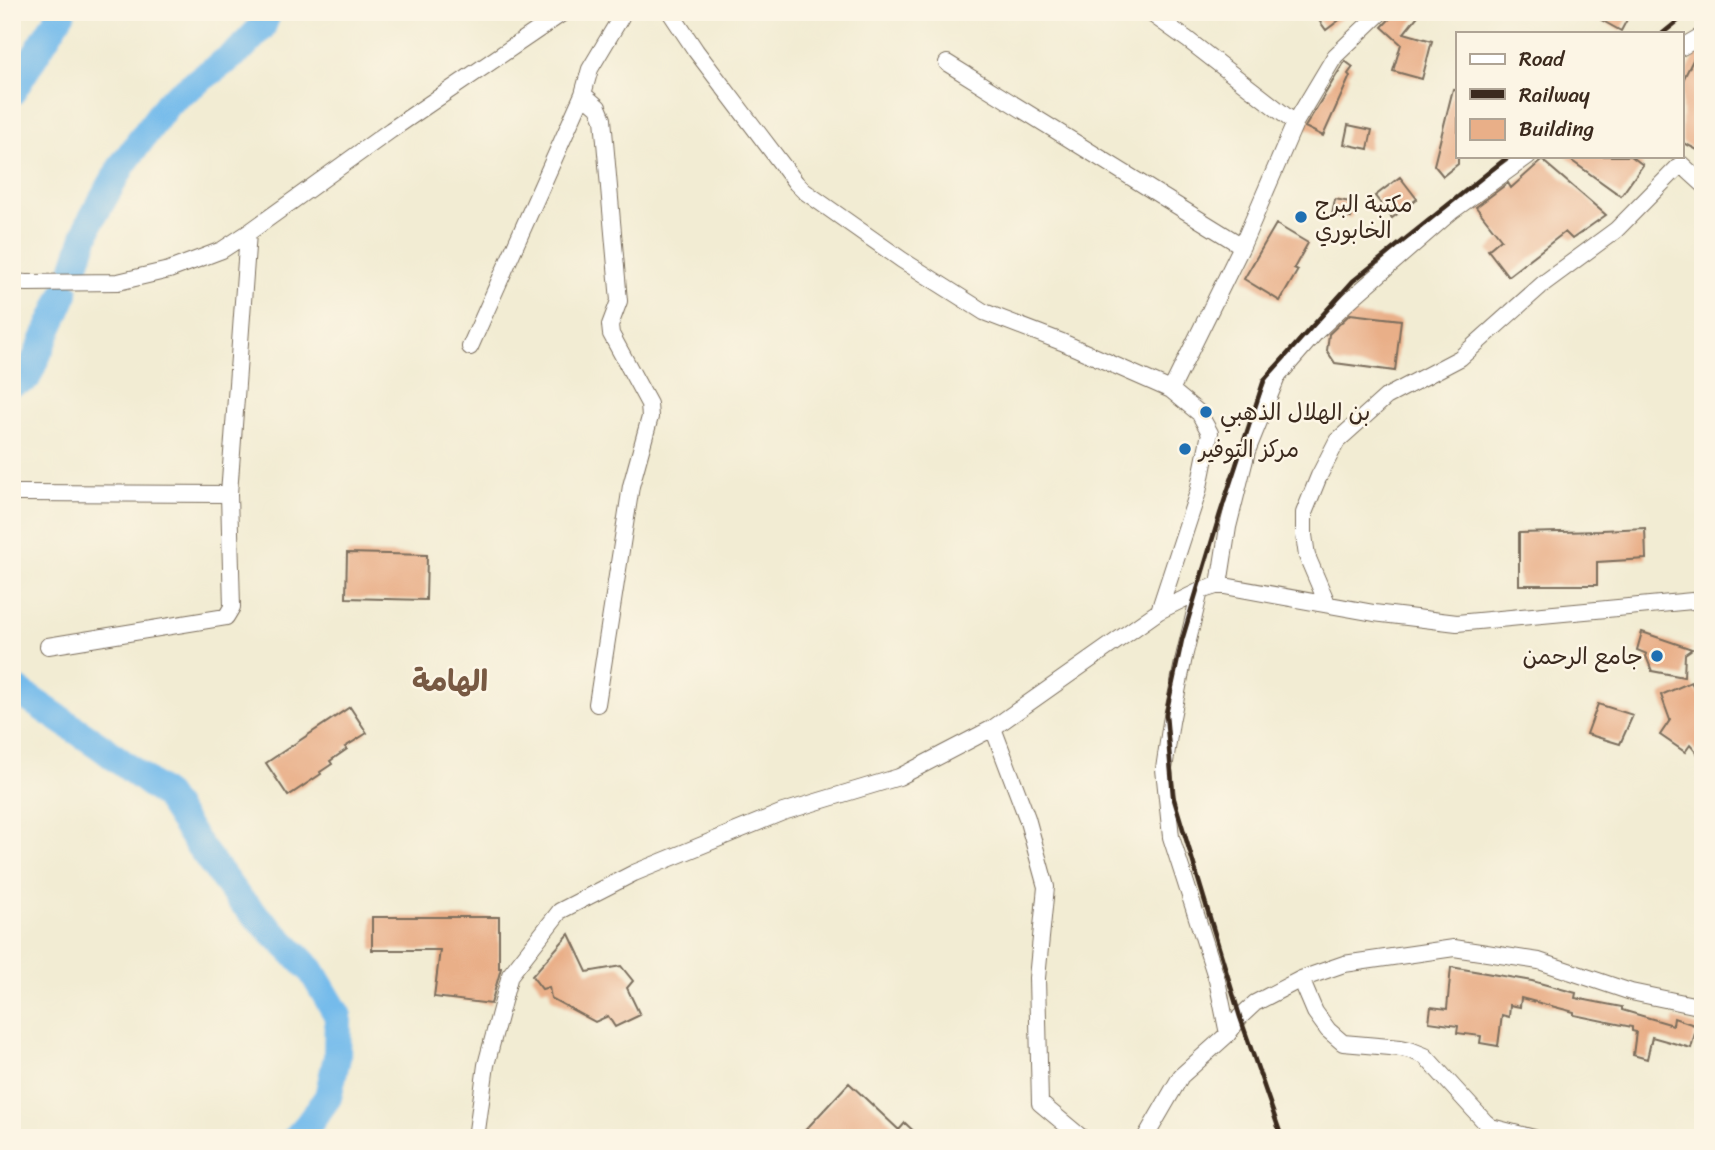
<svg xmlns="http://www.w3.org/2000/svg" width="1715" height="1150" viewBox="0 0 1715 1150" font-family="Sriracha,'Playpen Sans Arabic',sans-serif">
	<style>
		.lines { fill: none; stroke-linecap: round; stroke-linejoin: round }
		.river { stroke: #74bbeb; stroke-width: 28 }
		.building { fill: #e9af88 }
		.minor-casing { stroke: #7b6e5d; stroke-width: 18 }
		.minor { stroke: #fff; stroke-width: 16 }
		.rail { stroke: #3b2a1e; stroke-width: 4.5 }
		.poi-dot { fill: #1f6fb2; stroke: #fcf5e5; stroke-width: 2.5 }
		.labels { text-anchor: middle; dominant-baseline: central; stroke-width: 5; stroke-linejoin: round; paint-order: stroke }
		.poi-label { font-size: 23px; fill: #3b2a1e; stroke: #fcf5e5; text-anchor: start }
		.district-label { font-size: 30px; font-weight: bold; fill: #785943; stroke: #fcf5e5 }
	</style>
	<rect width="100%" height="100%" fill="#fcf5e5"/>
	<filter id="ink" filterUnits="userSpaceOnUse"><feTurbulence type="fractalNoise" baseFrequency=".0143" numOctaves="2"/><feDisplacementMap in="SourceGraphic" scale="14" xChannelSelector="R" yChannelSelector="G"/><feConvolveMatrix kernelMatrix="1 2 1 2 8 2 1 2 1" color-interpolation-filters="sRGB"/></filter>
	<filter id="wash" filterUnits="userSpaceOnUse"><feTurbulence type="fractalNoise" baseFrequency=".00686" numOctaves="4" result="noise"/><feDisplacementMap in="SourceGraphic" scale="28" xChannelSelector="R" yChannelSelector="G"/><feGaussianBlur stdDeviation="1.57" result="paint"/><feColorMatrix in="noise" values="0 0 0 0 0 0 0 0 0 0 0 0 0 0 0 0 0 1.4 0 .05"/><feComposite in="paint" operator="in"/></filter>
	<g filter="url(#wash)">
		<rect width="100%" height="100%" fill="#f2ecd3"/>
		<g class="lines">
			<!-- river -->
			<path class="river" d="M12,92L62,12
				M75,267L90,222L123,164L169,102L239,51L262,27L268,12
				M12,383L27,378L65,293
				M12,687L100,746L166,796L197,843L239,899L311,970L338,1016L337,1057L328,1097L308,1125L296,1138"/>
		</g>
		<g id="blocks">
			<!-- building -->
			<path class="building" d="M1313,12H1350L1326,30Z
				M1396,12H1421L1404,33L1432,41L1422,79L1393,71L1401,44L1382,27Z
				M1587,12H1631L1621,31Z
				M1703,47V153L1682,142V82L1698,50Z
				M1345,61L1353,67L1348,74L1350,76L1323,136L1305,127Z
				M1453,89L1458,90V164L1443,176L1434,165Z
				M1348,125L1372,130L1368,149L1344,144Z
				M1565,156H1631L1643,165L1621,196Z
				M1542,160L1606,215L1572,239L1565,232L1508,276L1488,250L1501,239L1476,207L1508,183L1511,188Z
				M1400,177L1417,199L1392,218L1375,196Z
				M1335,199L1355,203L1351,218L1332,215Z
				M1276,224L1308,243L1294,268L1298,270L1280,301L1244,279Z
				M1350,314L1401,320L1395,371L1335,363L1327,351L1329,334Z
				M1645,528L1646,559L1597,562V585H1519V533L1602,531V530Z
				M347,553L427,555L426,600L346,598Z
				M1642,632L1692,649L1685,654L1684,677L1652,671L1646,656L1647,654L1637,650Z
				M1691,682L1703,702V760L1690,745L1685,752L1660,735L1670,720L1661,695Z
				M1598,704L1633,715L1620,744L1587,734Z
				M350,707L367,733L345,747L347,749L330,761L332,764L320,772L321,774L288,796L266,763Z
				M372,917H499V968H501L491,1004L434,997L440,950H372Z
				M569,934L587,972L621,966L633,981L627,988L640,1015L615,1027L608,1016L595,1022L551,998L549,987L542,989L532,976Z
				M1451,967L1532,981L1576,993L1575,998L1622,1007V1010L1673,1025L1674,1018L1697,1026L1691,1048L1652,1037L1647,1059L1633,1055L1636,1032L1632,1031V1027L1574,1015V1012L1521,998L1520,1007L1510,1005L1509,1017L1502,1015L1498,1046L1480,1043L1481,1036L1457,1033L1458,1026L1429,1022L1431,1007L1447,1009Z
				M849,1083L899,1130L905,1123L921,1138H798Z"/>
		</g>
	</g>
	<g filter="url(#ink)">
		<use href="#blocks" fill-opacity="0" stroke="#7b6e5d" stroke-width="2"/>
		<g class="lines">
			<!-- minor casing -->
			<g class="minor-casing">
				<path id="minor" d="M1149,12L1188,40L1295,123
					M1682,47L1703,35
					M947,63L1242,246
					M583,94L598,107L603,119L619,301L610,325L611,334L649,404L650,417L631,486L597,704
					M12,282L27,283L118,282L169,270L222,250L248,233L391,130L564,12
					M470,347L583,94L590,69L621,17V12
					M1171,390L1242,246L1295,123L1335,56L1381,12
					M19,493L229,494
					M1219,585L1228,527L1247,451L1277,377L1316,332L1351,299L1452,211L1528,156
					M1200,591L1184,657L1171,722L1164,769L1171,837L1217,980L1228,1034
					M1327,603L1307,556L1304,535V513L1319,476L1337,441L1386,397L1460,358L1544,283L1616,230L1681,164L1703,184
					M1159,611L1200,591L1219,585L1374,613L1457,623L1703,600
					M48,646L226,617L232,607L229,494L248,233
					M993,728L1027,818L1046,887L1037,978L1040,1103L1082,1138
					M1301,979L1315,1012L1328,1030L1343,1043L1401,1048L1410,1050L1425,1056L1485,1122L1491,1127L1534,1138
					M476,1138L486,1065L510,975L560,911L634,873L783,812L899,777L993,728L1159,611L1198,492L1210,433L1199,413L1171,390L1062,342L984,312L902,260L804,191L796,183L696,51L670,12
					M1145,1138L1181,1076L1228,1034L1240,1017L1255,1003L1301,979L1344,964L1454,948L1539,961L1631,992L1703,1007"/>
			</g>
			<!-- minor -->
			<use href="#minor" class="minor"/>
			<!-- rail -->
			<path class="rail" d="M1663,33L1689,12
				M1282,1138L1240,1017L1173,796L1166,714L1182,640L1220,514L1264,380L1353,281L1509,156"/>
		</g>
	</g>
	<!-- markers -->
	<g class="poi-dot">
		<circle cx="1301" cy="217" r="7"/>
		<circle cx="1206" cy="412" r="7"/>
		<circle cx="1185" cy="449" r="7"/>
		<circle cx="1657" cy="656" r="7"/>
	</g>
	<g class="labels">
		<!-- poi labels -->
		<g class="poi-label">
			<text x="1315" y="204">مكتبة البرج<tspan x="1315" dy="26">الخابوري</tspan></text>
			<text x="1220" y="412">بن الهلال الذهبي</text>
			<text x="1199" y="449">مركز التوفير</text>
			<text x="1643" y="656" text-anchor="end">جامع الرحمن</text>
		</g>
		<!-- district labels -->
		<g class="district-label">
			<text x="450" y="681">الهامة</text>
		</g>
	</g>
	<!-- margin -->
	<rect width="1715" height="1150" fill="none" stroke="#fcf5e5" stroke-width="42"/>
	<!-- legend -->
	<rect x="1456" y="32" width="228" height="126" fill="#fcf5e5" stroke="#afa495" stroke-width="2"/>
	<rect x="1470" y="54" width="35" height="10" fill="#ffffff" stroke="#afa495" stroke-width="2"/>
	<text x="1519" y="66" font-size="21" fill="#3b2a1e">Road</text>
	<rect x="1470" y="89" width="35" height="10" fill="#3b2a1e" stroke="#afa495" stroke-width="2"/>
	<text x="1519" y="102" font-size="21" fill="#3b2a1e">Railway</text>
	<rect x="1470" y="119" width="35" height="21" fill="#e9af88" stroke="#afa495" stroke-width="2"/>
	<text x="1519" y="136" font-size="21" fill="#3b2a1e">Building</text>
</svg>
